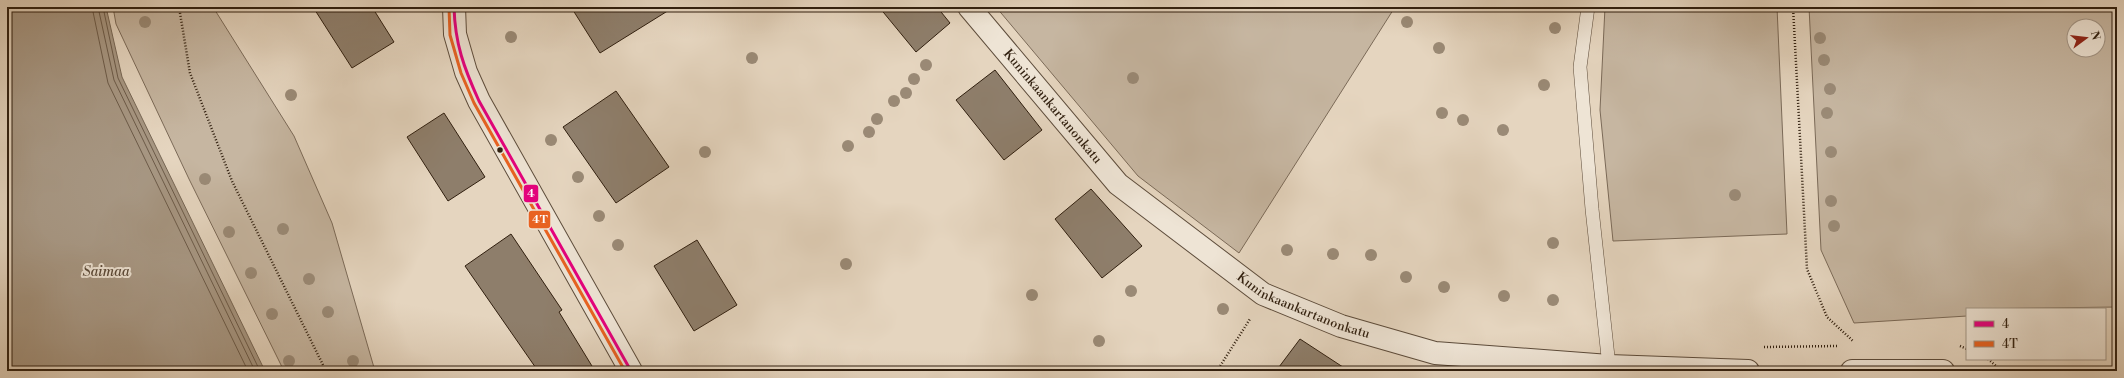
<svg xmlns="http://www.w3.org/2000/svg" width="2124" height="378" viewBox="0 0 2124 378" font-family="'Libre Bodoni',serif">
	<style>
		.green { fill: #c6b6a1; stroke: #7b6a58; fill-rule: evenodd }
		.water { fill: #a79783; stroke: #776755 }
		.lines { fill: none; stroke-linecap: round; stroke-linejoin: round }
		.shore { stroke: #6c5b49; stroke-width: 1 }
		.building { fill: #8e7e6b; stroke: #301f0f }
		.service-casing { stroke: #5d4c3b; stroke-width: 14 }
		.minor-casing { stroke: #5d4c3b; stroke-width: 24 }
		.tertiary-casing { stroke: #5d4c3b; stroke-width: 24 }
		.path { stroke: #301f0f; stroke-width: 2.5; stroke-dasharray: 1 2; stroke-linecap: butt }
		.service { stroke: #eee4d5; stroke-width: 13 }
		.minor { stroke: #eee4d5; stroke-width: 22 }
		.tertiary { stroke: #eee4d5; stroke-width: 22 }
		.bus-1-casing { stroke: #eee4d5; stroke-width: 6 }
		.bus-2-casing { stroke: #eee4d5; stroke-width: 6 }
		.bus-1 { stroke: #e5007d; stroke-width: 3 }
		.bus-2 { stroke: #e86221; stroke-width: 3 }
		.tree { fill: #9a8a76 }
		.bus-dot { fill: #301f0f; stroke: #eee4d5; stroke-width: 1.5 }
		.labels { text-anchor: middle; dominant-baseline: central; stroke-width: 4; stroke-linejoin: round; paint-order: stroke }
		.street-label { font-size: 13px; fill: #301f0f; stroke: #eee4d5 }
		.water-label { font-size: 14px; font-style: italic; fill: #5a4938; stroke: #eee4d5 }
		.line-badge { stroke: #eee4d5; stroke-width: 1.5 }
		.badge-label { font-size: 11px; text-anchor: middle; font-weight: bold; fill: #fff }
	</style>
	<rect width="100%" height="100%" fill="#e5d5bf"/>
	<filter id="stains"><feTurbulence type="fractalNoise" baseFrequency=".005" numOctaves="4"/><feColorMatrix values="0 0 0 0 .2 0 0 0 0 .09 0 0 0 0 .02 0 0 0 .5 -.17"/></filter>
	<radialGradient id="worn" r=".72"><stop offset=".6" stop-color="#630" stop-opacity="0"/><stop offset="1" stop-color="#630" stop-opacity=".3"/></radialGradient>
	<!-- green -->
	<path class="green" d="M113,7H213L294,136L332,223L375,371H284L189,179L116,24Z
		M996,7H1395L1239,253L1138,176Z
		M1605,7H1777L1787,234L1613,241L1600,110Z
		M1809,7H2117V307L1967,309V316L1854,323L1821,250ZM2074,26H2098V50H2074Z"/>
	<!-- water -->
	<path class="water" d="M7,7H106L122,77L265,371H7Z"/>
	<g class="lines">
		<!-- shore -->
		<path class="shore" d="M92,7L108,83L248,371
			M98,7L114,80L255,371
			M103,7L118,78L260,371"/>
	</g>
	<!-- building -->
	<path class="building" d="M313,7H372L394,42L352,68Z
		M571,7H674L600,53Z
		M879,7H937L950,23L916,52Z
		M995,70L1042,130L1004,160L956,100Z
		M616,91L669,167L616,203L563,127Z
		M444,113L485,177L448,201L407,137Z
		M1091,189L1142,246L1102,278L1055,219Z
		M511,234L562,310L559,312L595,371H538L465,266Z
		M697,240L737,305L694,331L654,266Z
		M1300,339L1349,371H1276Z"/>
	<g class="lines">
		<!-- service casing -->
		<g class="service-casing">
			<path id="service" d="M1588,7L1580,67L1592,209L1609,366"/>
		</g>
		<!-- minor casing -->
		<g class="minor-casing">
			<g id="minor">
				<path id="s1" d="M969,7L1118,184L1263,294L1341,326L1435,353L1609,366L1748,371"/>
				<path d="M1852,371H1943"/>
			</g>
		</g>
		<!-- tertiary casing -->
		<g class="tertiary-casing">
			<path id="tertiary" d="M454,7L455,34L466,72L479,101L631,371"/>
		</g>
		<!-- path -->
		<path class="path" d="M179,7L190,73L232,181L326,371
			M1793,7L1807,269L1827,317L1853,341
			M1960,346L1967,349
			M1764,347L1837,346
			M1988,359L2002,371
			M1217,371L1250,319"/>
		<!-- service -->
		<use href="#service" class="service"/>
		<!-- minor -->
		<use href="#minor" class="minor"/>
		<!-- tertiary -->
		<use href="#tertiary" class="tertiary"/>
		<!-- bus-1 casing -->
		<g class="bus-1-casing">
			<path id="bus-1" d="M454,7C455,44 464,68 479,101L631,371"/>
		</g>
		<!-- bus-2 casing -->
		<g class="bus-2-casing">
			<path id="bus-2" d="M449,7L450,35L461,73L474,103L625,371"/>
		</g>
		<!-- bus-1 -->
		<use href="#bus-1" class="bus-1"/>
		<!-- bus-2 -->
		<use href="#bus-2" class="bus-2"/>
	</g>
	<!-- trees -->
	<g class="tree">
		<circle cx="145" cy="22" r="6"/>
		<circle cx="1407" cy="22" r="6"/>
		<circle cx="1555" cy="28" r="6"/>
		<circle cx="511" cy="37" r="6"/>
		<circle cx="1820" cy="38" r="6"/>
		<circle cx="1439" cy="48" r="6"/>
		<circle cx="752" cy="58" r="6"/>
		<circle cx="1824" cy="60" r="6"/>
		<circle cx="926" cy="65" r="6"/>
		<circle cx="1133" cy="78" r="6"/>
		<circle cx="914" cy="79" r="6"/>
		<circle cx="1544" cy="85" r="6"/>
		<circle cx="1830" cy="89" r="6"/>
		<circle cx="906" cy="93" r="6"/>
		<circle cx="291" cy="95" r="6"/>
		<circle cx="894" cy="101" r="6"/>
		<circle cx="1442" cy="113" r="6"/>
		<circle cx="1827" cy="113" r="6"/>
		<circle cx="877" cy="119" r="6"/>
		<circle cx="1463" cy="120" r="6"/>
		<circle cx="1503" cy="130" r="6"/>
		<circle cx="869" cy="132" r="6"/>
		<circle cx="551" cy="140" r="6"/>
		<circle cx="848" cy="146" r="6"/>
		<circle cx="705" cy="152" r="6"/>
		<circle cx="1831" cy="152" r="6"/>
		<circle cx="578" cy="177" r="6"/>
		<circle cx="205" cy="179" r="6"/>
		<circle cx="1735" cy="195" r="6"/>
		<circle cx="1831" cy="201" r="6"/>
		<circle cx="599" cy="216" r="6"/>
		<circle cx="1834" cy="226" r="6"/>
		<circle cx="283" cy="229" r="6"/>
		<circle cx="229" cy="232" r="6"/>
		<circle cx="1553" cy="243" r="6"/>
		<circle cx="618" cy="245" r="6"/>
		<circle cx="1287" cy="250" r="6"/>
		<circle cx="1333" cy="254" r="6"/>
		<circle cx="1371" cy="255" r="6"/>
		<circle cx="846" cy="264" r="6"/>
		<circle cx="251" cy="273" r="6"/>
		<circle cx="1406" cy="277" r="6"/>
		<circle cx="309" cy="279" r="6"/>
		<circle cx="1444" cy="287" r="6"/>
		<circle cx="1131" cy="291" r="6"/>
		<circle cx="1032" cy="295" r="6"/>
		<circle cx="1504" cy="296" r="6"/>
		<circle cx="1553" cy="300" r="6"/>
		<circle cx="1223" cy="309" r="6"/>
		<circle cx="328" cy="312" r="6"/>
		<circle cx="272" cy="314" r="6"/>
		<circle cx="1099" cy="341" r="6"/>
		<circle cx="289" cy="361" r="6"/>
		<circle cx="353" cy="361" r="6"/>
	</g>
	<!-- markers -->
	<circle class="bus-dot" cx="500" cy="150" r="3.5"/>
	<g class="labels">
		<!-- street labels -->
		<g class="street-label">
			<text stroke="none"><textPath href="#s1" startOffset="130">Kuninkaankartanonkatu</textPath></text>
			<text stroke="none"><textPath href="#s1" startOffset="455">Kuninkaankartanonkatu</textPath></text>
		</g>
		<!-- water labels -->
		<g class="water-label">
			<text x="106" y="272">Saimaa</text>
		</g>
	</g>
	<g class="line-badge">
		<rect x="523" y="184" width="16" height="19" rx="4" fill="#e5007d"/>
		<rect x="528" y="210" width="23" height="19" rx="4" fill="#e86221"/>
	</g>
	<g class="badge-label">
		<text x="531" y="197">4</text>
		<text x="540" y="223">4T</text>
	</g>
	<!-- margin -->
	<rect width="2124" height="378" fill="none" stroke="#e5d5bf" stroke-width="24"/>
	<rect x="8" y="8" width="2108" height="362" fill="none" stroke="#301f0f" stroke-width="2"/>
	<rect x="12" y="12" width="2100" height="354" fill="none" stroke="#301f0f"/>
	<!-- legend -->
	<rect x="1966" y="308" width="140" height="52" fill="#eee4d5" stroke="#a29586"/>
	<rect x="1974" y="321" width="20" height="6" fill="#e5007d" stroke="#a29586"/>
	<text x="2002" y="328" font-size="12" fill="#301f0f">4</text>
	<rect x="1974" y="341" width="20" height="6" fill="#e86221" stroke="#a29586"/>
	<text x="2002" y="348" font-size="12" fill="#301f0f">4T</text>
	<!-- north arrow -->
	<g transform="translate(2086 38) rotate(75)"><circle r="19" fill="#eee4d5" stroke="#a29586"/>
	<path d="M0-3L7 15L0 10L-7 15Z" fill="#8f2418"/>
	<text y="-6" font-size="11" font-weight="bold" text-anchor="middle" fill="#301f0f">N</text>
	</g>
	<rect width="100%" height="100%" filter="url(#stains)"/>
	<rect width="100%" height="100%" fill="url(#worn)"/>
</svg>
